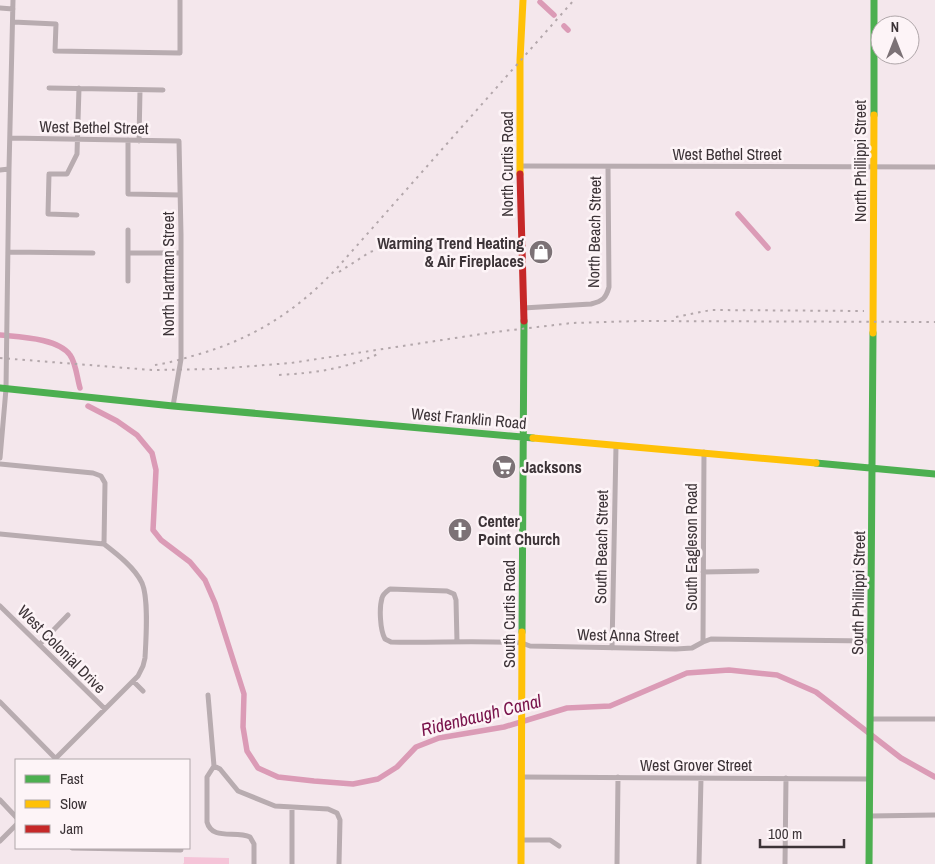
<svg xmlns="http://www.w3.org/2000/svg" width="935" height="864" viewBox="0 0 935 864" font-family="'Archivo Narrow',sans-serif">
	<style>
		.green { fill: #f5c4d8 }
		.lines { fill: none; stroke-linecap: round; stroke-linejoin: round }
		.canal { stroke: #db9bb6; stroke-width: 5.5 }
		.street { stroke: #b8acb0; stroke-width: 5 }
		.fast { stroke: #4caf50; stroke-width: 7 }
		.slow { stroke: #ffc107; stroke-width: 7 }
		.jam { stroke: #c62828; stroke-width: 7 }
		.rail { stroke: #b3a7ab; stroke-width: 2; stroke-dasharray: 2.5 5; stroke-linecap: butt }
		.labels { text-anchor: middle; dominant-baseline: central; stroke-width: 5; stroke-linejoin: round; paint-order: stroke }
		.street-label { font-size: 16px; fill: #3c3337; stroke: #fdf4f7 }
		.poi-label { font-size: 16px; font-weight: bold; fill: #3c3337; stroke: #fdf4f7; text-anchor: start }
		.water-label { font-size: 18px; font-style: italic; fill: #78114a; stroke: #fdf4f7 }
	</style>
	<rect width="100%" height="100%" fill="#f4e7ec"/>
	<!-- green -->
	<path class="green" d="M184,857L229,858V864H183L184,863Z"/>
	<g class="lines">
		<!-- canal -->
		<path class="canal" d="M540,2L554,15
			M564,26L568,30
			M738,214L768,248
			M0,335C19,337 58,338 70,355C76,363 77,378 80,388
			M88,406L117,421L137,435L152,453L156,470L153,530L161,540L190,562L205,580L215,603L244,694L243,727L247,751L258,768L278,777L314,781L353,784L378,779L397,767L416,747L439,738L504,727L567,708L610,706L687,673L729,670L777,675L816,692L901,758L935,777"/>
		<!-- street -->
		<path class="street" d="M0,8L13,9
			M13,22L56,24L55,51L180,53V0
			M49,88L163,90
			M10,138L179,141L181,235V359L173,406
			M128,140V194L180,195
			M139,141L140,90
			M520,166L935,167
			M0,170L9,169
			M77,215L48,214L49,174H67L77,154L79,88
			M128,230V281
			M8,252L93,253
			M128,253H181
			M523,308L591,304C603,301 606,298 609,287L608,167
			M0,458L6,389L9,169L13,0
			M0,464L93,473L101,476L105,483L104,544C117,554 135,568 142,583C149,599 146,639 145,658L143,666L138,676L56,758
			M0,534L104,544
			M703,572L757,571
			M0,606L105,709
			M457,642L456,600L454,594L447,591L390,589C386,592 383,594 382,598C379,608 380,630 385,639L391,642C435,643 478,640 522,643L530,646L676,649L692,648L703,642L711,639L871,641
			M703,642L704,452
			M40,644L68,615
			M612,648L616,446
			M133,681L143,691
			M208,695L214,766L207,777V822C212,841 236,830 250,837L254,844V864
			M0,702L57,760
			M871,719H935
			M214,766L220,769L238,791L275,806L328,809L337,813L340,820L339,864
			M522,777L870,779
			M0,800L16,817
			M870,816L935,815
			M521,840H550L559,846
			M0,841L16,825
			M72,848L181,850
			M292,864V808
			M617,864L618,777
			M699,864L701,778
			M785,864L786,778"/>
		<!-- fast -->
		<path class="fast" d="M874,115V0
			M0,388L173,406L533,438
			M816,463L935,474
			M522,632L524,321
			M869,864L873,333"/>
		<!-- slow -->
		<path class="slow" d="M520,174V60L523,0
			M873,333L874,115
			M533,438L816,463
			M521,864L522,632"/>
		<!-- jam -->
		<path class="jam" d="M520,174L524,321"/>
		<!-- rail -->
		<path class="rail" d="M339,272L370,252L402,243H500
			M676,317L711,310L864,311
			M0,358L152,370L215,369L291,363L495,332L572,323L639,321L935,322
			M155,365C169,363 182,359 196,355C253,339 297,311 338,267L574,0
			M279,375C316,373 344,369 378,354"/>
	</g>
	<!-- icons -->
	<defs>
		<g id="shop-disc" transform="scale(1.25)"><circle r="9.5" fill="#7c7276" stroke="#fdf4f7"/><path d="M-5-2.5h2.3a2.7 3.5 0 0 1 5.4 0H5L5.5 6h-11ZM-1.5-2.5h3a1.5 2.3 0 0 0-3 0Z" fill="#fff"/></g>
		<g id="supermarket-disc" transform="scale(1.25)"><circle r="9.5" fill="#7c7276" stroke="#fdf4f7"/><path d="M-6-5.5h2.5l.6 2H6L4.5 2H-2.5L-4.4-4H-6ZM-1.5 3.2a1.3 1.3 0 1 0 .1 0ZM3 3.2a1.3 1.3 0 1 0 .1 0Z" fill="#fff"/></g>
		<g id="church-disc" transform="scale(1.25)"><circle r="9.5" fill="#7c7276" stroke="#fdf4f7"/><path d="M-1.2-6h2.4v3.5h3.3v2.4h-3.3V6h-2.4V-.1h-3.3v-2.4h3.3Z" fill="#fff"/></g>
	</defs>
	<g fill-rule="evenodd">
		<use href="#shop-disc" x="541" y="252"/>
		<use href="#supermarket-disc" x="504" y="467"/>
		<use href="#church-disc" x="460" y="530"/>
	</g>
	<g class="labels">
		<!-- street labels -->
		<g class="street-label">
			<text transform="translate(94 127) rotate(1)">West Bethel Street</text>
			<text x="727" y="154">West Bethel Street</text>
			<text transform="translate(860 161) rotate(-90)">North Phillippi Street</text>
			<text transform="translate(507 164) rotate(-90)">North Curtis Road</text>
			<text transform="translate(594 232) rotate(-89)">North Beach Street</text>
			<text transform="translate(168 274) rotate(-90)">North Hartman Street</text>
			<text transform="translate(469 418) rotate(5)">West Franklin Road</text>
			<text transform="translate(601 547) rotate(-89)">South Beach Street</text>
			<text transform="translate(691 547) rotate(-90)">South Eagleson Road</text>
			<text transform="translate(858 593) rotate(-89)">South Phillippi Street</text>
			<text transform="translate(509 614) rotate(-90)">South Curtis Road</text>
			<text transform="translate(628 635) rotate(1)">West Anna Street</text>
			<text transform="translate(62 649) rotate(45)">West Colonial Drive</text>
			<text x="696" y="765">West Grover Street</text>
		</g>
		<!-- poi labels -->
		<g class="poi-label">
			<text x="524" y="243" text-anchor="end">Warming Trend Heating<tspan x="524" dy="18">&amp; Air Fireplaces</tspan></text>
			<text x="522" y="467">Jacksons</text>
			<text x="478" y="521">Center<tspan x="478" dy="18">Point Church</tspan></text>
		</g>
		<!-- water labels -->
		<g class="water-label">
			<text transform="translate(481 715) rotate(-14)">Ridenbaugh Canal</text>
		</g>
	</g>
	<!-- legend -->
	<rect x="15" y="759" width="175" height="90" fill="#fdf4f7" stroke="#b0a7aa"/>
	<rect x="25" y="775" width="25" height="8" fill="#4caf50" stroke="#b0a7aa"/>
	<text x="60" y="784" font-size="15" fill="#3c3337">Fast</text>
	<rect x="25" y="800" width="25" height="8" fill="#ffc107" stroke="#b0a7aa"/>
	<text x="60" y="809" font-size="15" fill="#3c3337">Slow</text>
	<rect x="25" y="825" width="25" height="8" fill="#c62828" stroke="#b0a7aa"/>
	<text x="60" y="834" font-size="15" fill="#3c3337">Jam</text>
	<!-- north arrow -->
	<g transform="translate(895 40)"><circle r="24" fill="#fdf4f7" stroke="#b0a7aa"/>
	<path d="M0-4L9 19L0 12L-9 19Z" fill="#7c7276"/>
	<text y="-8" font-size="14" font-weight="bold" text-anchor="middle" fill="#3c3337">N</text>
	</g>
	<!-- scale -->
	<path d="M760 839v8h84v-8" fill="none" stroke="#3c3337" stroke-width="2.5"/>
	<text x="768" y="839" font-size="15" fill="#3c3337" stroke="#fdf4f7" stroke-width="4" paint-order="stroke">100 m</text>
</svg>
